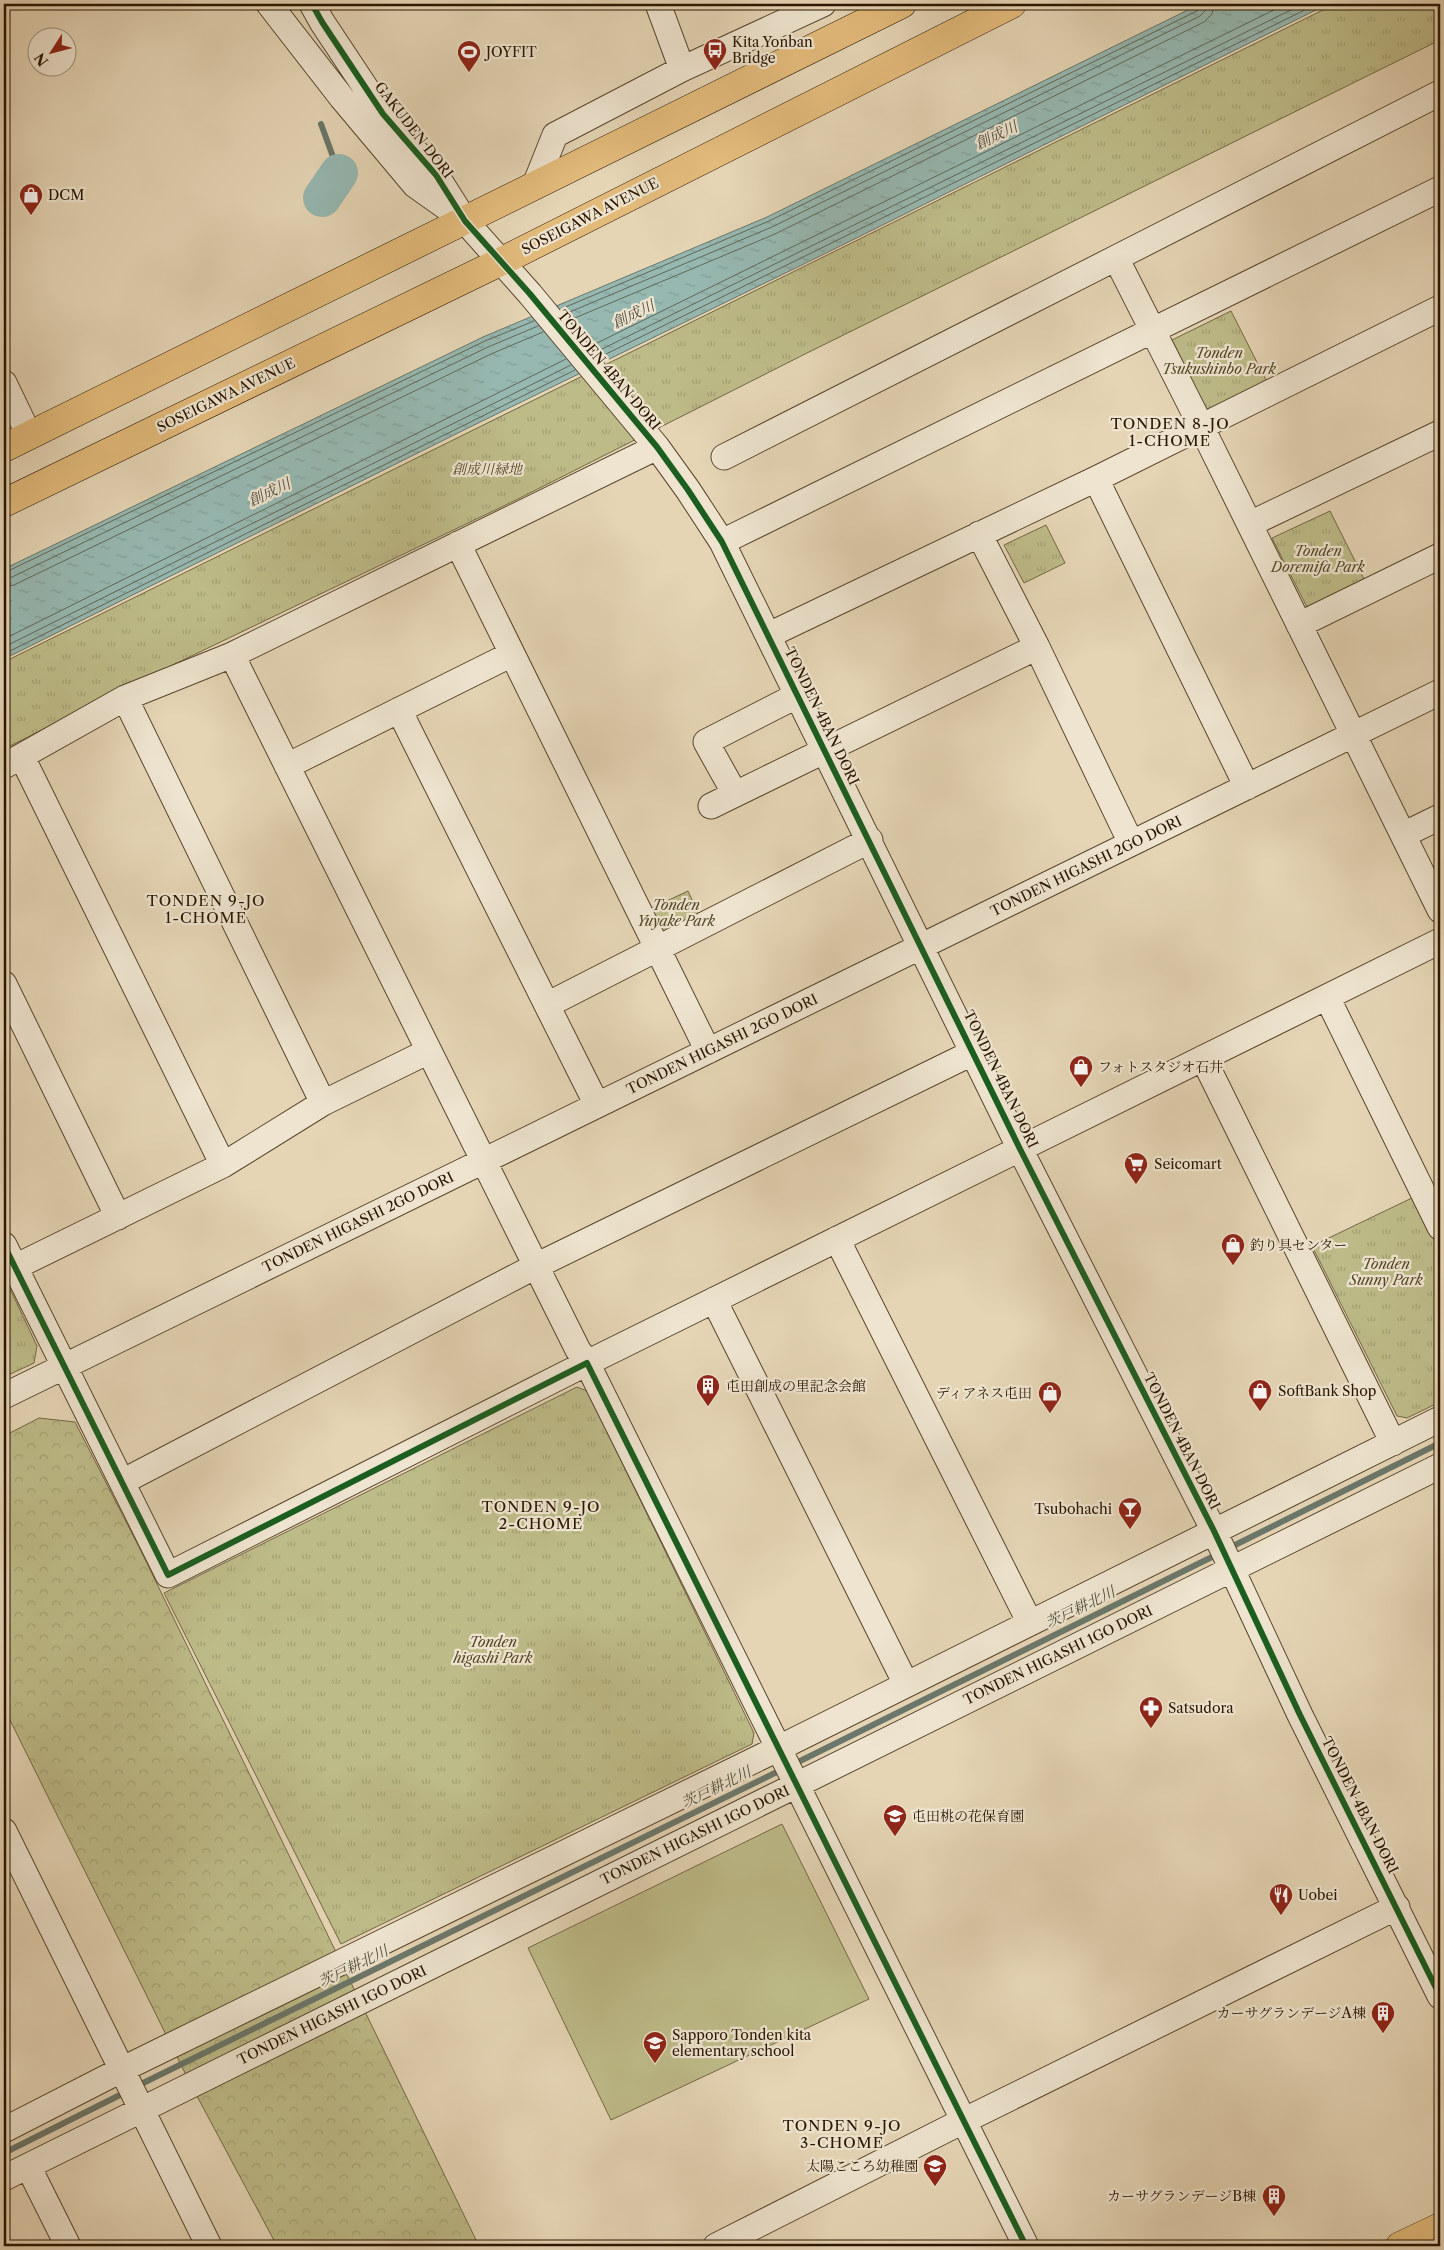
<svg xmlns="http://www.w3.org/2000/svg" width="1444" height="2250" viewBox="0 0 1444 2250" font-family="'Libre Caslon Text','Noto Serif JP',serif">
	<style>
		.forest { fill: url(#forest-crowns); stroke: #746844 }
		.park { fill: url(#park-tufts); stroke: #746844 }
		.pitch { fill: #bdbb88; stroke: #746844 }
		.water { fill: url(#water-ripples); stroke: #6b776a }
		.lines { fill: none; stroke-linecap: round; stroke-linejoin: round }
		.shore { stroke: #606758; stroke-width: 1 }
		.stream { stroke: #6b776a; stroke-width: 6 }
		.river { stroke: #96b8b1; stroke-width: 38 }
		.minor-casing { stroke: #59462d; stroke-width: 27 }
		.major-casing { stroke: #2a1600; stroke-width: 29 }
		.highway-casing { stroke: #2a1600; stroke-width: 29 }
		.minor { stroke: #eee4cf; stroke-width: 25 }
		.major { stroke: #e2ba7a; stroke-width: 28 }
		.highway { stroke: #e2ba7a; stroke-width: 28 }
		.cycleway-casing { stroke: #eee4cf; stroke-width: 9 }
		.cycleway { stroke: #1b5e20; stroke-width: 6 }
		.labels { text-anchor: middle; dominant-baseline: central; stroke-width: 4.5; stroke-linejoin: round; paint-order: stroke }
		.poi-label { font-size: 14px; fill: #2a1600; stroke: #eee4cf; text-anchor: start }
		.street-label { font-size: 14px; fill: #2a1600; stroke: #eee4cf }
		.park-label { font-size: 14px; font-style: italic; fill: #564829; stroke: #eee4cf }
		.water-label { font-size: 15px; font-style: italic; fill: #504f3e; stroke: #eee4cf }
		.neighbourhood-label { font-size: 15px; letter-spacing: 1px; fill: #2a1600; stroke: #eee4cf }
	</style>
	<defs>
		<pattern id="forest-crowns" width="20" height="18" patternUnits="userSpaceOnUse" patternTransform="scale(1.25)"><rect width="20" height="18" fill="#bdbb88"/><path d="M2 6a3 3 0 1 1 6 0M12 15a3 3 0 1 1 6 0" fill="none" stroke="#a3a074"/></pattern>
		<pattern id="park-tufts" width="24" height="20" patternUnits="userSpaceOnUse" patternTransform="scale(1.25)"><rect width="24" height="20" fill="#bdbb88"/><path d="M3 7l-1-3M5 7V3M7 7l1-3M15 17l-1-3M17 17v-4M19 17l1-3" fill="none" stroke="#a3a074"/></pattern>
		<pattern id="water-ripples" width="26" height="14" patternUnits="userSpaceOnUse" patternTransform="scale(1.25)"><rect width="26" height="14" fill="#96b8b1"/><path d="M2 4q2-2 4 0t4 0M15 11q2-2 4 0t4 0" fill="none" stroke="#819d96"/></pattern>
	</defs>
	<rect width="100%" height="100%" fill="#e5d5b5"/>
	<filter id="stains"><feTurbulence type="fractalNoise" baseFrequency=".004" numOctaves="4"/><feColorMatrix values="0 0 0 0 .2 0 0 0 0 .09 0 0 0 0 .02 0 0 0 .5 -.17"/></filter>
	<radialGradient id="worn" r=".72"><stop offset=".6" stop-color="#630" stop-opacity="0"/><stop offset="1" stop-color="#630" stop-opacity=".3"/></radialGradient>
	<!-- forest -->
	<path class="forest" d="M39,1418L75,1422L140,1549L479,2246H277L190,2083L4,1708V1436Z"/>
	<!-- park -->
	<path class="park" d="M1335,4H1440V40L805,354L516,500L154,674L4,749V662Z
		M1231,311L1267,382L1207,411L1172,340Z
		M1330,511L1365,581L1308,609L1272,538Z
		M1046,525L1065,563L1024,583L1004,545Z
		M688,891L700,917L664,935L652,908Z
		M1414,1197L1440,1252V1402L1407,1418L1397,1416L1312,1246Z
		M4,1276L37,1346L34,1363L4,1377Z
		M577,1387L587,1391L754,1733L752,1744L341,1944L164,1593Z"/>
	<!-- pitch -->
	<path class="pitch" d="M782,1824L869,1999L611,2120L528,1948Z"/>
	<!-- water -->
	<path class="water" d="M1200,4H1328L810,261L468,428L4,659V569L483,337L767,217Z"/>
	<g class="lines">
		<!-- shore -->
		<path class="shore" d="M561,309L769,221L1197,11L1200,4
			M565,314L772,227L1200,16L1205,11L1207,4
			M570,320L775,234L1204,22L1212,14L1214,4
			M591,346L1286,4
			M596,352L1303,4
			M600,357L1317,4
			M4,573L485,341L534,321
			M4,579L10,578L488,347L538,326
			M4,587L14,585L491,354L543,332
			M4,639L566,359
			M4,647L571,365
			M4,654L575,370"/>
		<!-- stream -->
		<path class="stream" d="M321,124L339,173
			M1229,1548L1440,1443
			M792,1765L1220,1553
			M137,2086L783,1769
			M4,2153L128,2091"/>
		<!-- river -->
		<path class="river" d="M322,198L339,173"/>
		<!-- minor casing -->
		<g class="minor-casing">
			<path id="minor" d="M269,4L342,98L415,185L453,212
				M312,4L322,22L383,114L436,175L465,221L530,294L657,447L688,490L722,542L1020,1149L1214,1531L1300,1715L1440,1996
				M658,4L682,69
				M1440,93L1116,258L1201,426L1440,910
				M535,185L555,135L682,69L823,4
				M4,383L29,435
				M724,457L1116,258
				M1096,479L1247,787
				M1250,524L1440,433
				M979,534L1037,647L1131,843
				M722,542L1440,189
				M458,544L708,1051
				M1299,625L1440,556
				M769,635L1096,479L1440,308
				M232,655L536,1266L578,1350L587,1363L1440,941
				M125,698L323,1103
				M399,710L597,1105
				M22,757L223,1165
				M4,766L125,698L232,655L657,447
				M287,766L512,654
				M735,794L706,742L798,695
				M711,806L1037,647
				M1403,835L1440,817
				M4,984L118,1217
				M1327,997L1440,1227
				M547,1005L870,840
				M1203,1058L1393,1443
				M837,1239L1030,1623
				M4,1245L168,1575L587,1363L1026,2246
				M15,1267L223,1165L323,1103L429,1051
				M714,1300L906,1684
				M4,1396L1440,692
				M122,1482L536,1266L974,1052
				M4,1831L209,2246
				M4,2130L123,2069L767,1754L1440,1419
				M28,2166L68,2246
				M4,2178L1440,1466
				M716,2246L951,2127L1397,1907"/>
		</g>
		<!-- major casing -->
		<g class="major-casing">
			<path id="major" d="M1400,2246L1440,2227"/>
		</g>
		<!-- highway casing -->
		<g class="highway-casing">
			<path id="highway" d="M4,448L902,4
				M4,503L500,262L1012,4"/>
		</g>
		<!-- minor -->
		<use href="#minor" class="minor"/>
		<!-- major -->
		<use href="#major" class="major"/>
		<!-- highway -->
		<use href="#highway" class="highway"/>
		<!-- cycleway casing -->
		<g class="cycleway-casing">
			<path id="cycleway" d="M312,4L322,22L383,114L436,175L465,221L530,294L657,447L688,490L722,542L1020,1149L1214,1531L1300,1715L1440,1996
				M4,1245L168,1575L587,1363L1026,2246"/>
		</g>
		<!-- cycleway -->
		<use href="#cycleway" class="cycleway"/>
	</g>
	<!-- icons -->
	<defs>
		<g id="bus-pin" transform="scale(1.25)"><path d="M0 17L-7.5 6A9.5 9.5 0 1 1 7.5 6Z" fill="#8f2418" stroke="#eee4cf"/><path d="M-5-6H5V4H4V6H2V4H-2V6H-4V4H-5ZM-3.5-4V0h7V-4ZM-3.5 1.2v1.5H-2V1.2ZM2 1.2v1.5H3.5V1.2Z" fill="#fff"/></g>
		<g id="stadium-pin" transform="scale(1.25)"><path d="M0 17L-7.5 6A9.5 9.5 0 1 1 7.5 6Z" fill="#8f2418" stroke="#eee4cf"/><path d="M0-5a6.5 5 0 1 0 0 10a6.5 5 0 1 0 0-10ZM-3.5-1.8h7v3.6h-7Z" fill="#fff"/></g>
		<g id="shop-pin" transform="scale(1.25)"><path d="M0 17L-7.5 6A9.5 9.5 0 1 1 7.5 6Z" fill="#8f2418" stroke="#eee4cf"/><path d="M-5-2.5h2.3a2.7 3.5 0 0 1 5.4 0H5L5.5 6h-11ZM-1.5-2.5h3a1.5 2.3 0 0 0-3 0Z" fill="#fff"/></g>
		<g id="supermarket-pin" transform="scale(1.25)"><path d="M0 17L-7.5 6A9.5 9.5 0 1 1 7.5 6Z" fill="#8f2418" stroke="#eee4cf"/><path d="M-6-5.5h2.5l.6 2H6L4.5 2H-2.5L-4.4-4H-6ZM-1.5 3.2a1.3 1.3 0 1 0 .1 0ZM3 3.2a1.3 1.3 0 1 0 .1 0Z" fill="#fff"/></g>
		<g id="building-pin" transform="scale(1.25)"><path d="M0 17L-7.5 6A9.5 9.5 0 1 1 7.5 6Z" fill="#8f2418" stroke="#eee4cf"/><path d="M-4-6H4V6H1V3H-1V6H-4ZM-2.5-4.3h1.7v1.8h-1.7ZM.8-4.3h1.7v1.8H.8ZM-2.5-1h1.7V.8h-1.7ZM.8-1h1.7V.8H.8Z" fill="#fff"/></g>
		<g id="bar-pin" transform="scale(1.25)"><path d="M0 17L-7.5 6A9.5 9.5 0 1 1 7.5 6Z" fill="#8f2418" stroke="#eee4cf"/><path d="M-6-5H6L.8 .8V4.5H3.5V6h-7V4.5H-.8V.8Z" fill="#fff"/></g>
		<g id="pharmacy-pin" transform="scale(1.25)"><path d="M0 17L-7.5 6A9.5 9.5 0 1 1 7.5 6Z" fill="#8f2418" stroke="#eee4cf"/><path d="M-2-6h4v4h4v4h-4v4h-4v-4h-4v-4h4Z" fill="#fff"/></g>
		<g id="school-pin" transform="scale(1.25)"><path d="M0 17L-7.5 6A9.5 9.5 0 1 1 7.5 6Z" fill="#8f2418" stroke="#eee4cf"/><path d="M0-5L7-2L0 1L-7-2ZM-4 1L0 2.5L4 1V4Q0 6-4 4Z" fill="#fff"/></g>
		<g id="restaurant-pin" transform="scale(1.25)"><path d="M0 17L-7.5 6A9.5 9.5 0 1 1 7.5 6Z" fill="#8f2418" stroke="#eee4cf"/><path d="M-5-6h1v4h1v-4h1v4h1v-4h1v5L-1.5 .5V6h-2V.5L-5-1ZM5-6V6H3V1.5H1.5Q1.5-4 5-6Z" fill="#fff"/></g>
	</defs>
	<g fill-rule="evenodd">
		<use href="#bus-pin" x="715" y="50"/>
		<use href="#stadium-pin" x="469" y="52"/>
		<use href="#shop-pin" x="31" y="195"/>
		<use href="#shop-pin" x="1081" y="1067"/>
		<use href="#supermarket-pin" x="1136" y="1164"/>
		<use href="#shop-pin" x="1233" y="1245"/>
		<use href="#building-pin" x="708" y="1386"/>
		<use href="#shop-pin" x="1260" y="1391"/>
		<use href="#shop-pin" x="1050" y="1393"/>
		<use href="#bar-pin" x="1130" y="1509"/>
		<use href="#pharmacy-pin" x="1151" y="1708"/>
		<use href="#school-pin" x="895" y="1816"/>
		<use href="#restaurant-pin" x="1281" y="1895"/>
		<use href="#building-pin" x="1383" y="2013"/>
		<use href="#school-pin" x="655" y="2043"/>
		<use href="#school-pin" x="935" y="2166"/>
		<use href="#building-pin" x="1274" y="2196"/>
	</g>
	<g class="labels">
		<!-- poi labels -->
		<g class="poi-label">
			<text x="732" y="42">Kita Yonban<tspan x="732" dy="16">Bridge</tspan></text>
			<text x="486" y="52">JOYFIT</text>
			<text x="48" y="195">DCM</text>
			<text x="1098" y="1067">フォトスタジオ石井</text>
			<text x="1154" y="1164">Seicomart</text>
			<text x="1250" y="1245">釣り具センター</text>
			<text x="726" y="1386">屯田創成の里記念会館</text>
			<text x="1278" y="1391">SoftBank Shop</text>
			<text x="1032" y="1393" text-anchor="end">ディアネス屯田</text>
			<text x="1112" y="1509" text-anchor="end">Tsubohachi</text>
			<text x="1168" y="1708">Satsudora</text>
			<text x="912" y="1816">屯田桃の花保育園</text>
			<text x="1298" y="1895">Uobei</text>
			<text x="1366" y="2013" text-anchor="end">カーサグランデージA棟</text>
			<text x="672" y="2035">Sapporo Tonden kita<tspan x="672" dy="16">elementary school</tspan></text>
			<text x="918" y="2166" text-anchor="end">太陽こころ幼稚園</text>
			<text x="1256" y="2196" text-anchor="end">カーサグランデージB棟</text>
		</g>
		<!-- street labels -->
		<g class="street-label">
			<text transform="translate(414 130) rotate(52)">GAKUDEN DORI</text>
			<text transform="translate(590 216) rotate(-27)">SOSEIGAWA AVENUE</text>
			<text transform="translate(609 370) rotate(50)">TONDEN 4BAN DORI</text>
			<text transform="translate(226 395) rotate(-26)">SOSEIGAWA AVENUE</text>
			<text transform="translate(822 716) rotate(64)">TONDEN 4BAN DORI</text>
			<text transform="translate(1086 866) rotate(-26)">TONDEN HIGASHI 2GO DORI</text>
			<text transform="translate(722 1044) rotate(-26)">TONDEN HIGASHI 2GO DORI</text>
			<text transform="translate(1001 1079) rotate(64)">TONDEN 4BAN DORI</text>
			<text transform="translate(358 1222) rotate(-26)">TONDEN HIGASHI 2GO DORI</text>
			<text transform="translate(1182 1441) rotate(63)">TONDEN 4BAN DORI</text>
			<text transform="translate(1058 1655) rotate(-26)">TONDEN HIGASHI 1GO DORI</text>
			<text transform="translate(1360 1805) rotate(63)">TONDEN 4BAN DORI</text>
			<text transform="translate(695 1835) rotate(-26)">TONDEN HIGASHI 1GO DORI</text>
			<text transform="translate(332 2015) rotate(-26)">TONDEN HIGASHI 1GO DORI</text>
		</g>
		<!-- park labels -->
		<g class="park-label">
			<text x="1219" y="353">Tonden<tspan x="1219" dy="16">Tsukushinbo Park</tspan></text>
			<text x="487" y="469">創成川緑地</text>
			<text x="1318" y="551">Tonden<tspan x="1318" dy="16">Doremifa Park</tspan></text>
			<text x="676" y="905">Tonden<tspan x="676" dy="16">Yuyake Park</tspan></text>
			<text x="1386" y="1264">Tonden<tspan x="1386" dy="16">Sunny Park</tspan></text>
			<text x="493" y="1642">Tonden<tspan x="493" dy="16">higashi Park</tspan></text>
		</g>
		<!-- water labels -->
		<g class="water-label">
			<text transform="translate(996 135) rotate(-26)">創成川</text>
			<text transform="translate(633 314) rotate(-26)">創成川</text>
			<text transform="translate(269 492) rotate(-26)">創成川</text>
			<text transform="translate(1080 1607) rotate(-26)">茨戸耕北川</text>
			<text transform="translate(716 1787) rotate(-26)">茨戸耕北川</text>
			<text transform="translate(353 1966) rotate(-26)">茨戸耕北川</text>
		</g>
		<!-- neighbourhood labels -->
		<g class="neighbourhood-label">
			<text x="1170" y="423">TONDEN 8-JO<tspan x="1170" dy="17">1-CHOME</tspan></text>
			<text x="206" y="900">TONDEN 9-JO<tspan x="206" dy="17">1-CHOME</tspan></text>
			<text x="541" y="1506">TONDEN 9-JO<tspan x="541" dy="17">2-CHOME</tspan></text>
			<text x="842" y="2125">TONDEN 9-JO<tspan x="842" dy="17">3-CHOME</tspan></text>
		</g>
	</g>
	<!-- margin -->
	<rect width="1444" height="2250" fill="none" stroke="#e5d5b5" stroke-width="20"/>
	<rect x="5" y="5" width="1434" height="2240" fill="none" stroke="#2a1600" stroke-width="2.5"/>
	<rect x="10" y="10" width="1424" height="2230" fill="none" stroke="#2a1600"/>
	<!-- north arrow -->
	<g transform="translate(52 52) rotate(234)"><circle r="24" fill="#eee4cf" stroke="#a0927c"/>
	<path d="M0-4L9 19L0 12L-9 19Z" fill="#8f2418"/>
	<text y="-8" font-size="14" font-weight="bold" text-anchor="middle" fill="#2a1600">N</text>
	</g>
	<rect width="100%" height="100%" filter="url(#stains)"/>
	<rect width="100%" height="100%" fill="url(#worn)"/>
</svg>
